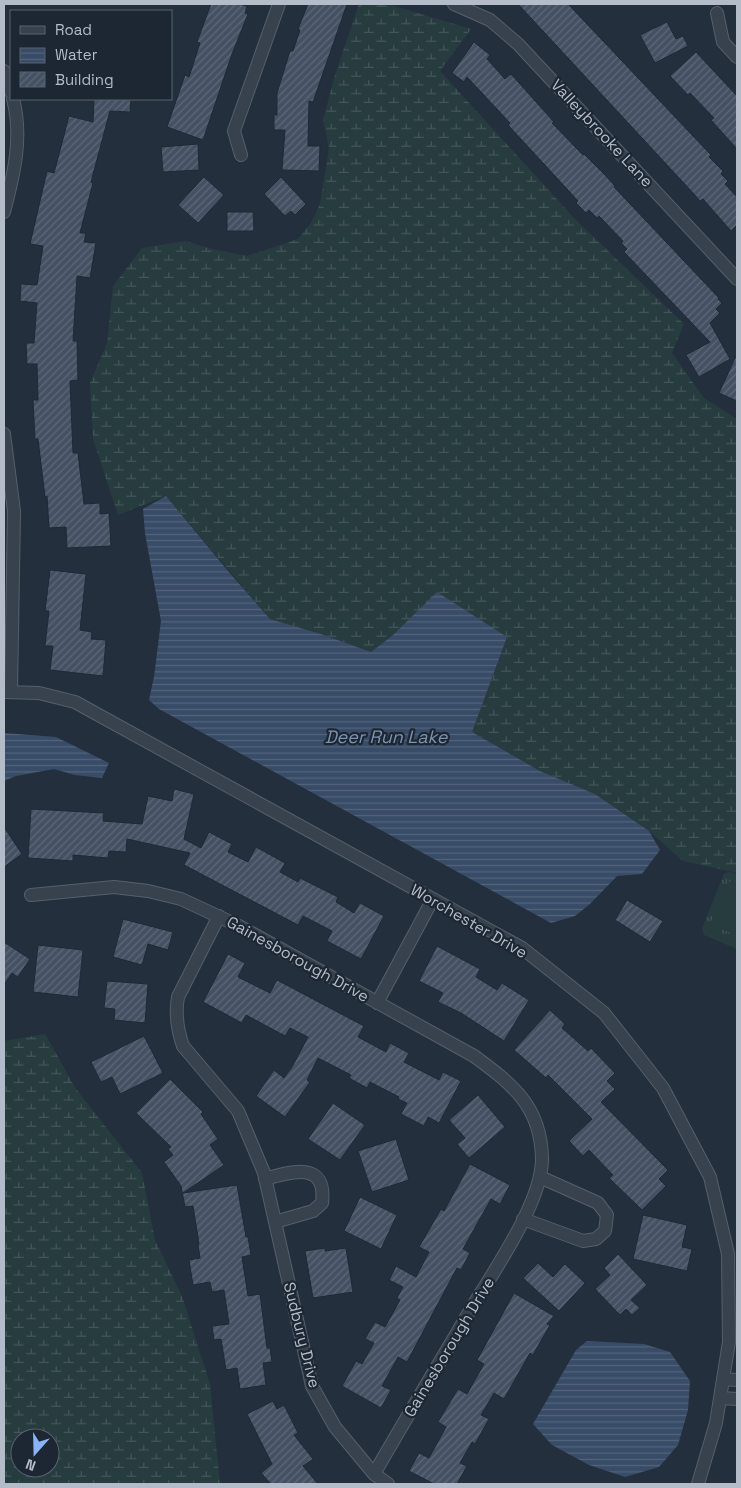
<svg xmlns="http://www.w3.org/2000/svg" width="741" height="1488" viewBox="0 0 741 1488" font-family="'Space Grotesk',sans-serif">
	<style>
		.wetland { fill: url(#wetland-marsh); fill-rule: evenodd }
		.park { fill: url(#park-tufts) }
		.pitch { fill: #263c3f }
		.water { fill: url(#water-rules) }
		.building { fill: url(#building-hatch); stroke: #1f2835 }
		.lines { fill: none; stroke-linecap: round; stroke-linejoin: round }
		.minor-casing { stroke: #565f6c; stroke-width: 14 }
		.minor { stroke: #38414e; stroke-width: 12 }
		.labels { text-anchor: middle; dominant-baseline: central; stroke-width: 4.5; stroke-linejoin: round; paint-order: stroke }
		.street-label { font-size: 16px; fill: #b4bcc9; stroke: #1d2633 }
		.water-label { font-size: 18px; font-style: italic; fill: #7c92b1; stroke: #1d2633 }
	</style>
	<defs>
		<pattern id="wetland-marsh" width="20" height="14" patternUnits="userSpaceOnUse" patternTransform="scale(1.25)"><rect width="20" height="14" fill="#263c3f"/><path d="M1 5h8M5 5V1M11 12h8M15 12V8" fill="none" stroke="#435659"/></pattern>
		<pattern id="park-tufts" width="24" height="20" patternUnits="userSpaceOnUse" patternTransform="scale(1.25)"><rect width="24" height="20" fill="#263c3f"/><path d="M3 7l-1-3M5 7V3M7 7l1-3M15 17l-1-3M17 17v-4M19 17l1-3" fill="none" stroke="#435659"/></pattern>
		<pattern id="water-rules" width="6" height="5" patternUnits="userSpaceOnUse" patternTransform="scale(1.25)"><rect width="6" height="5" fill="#394c67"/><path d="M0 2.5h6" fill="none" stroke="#53647b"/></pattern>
		<pattern id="building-hatch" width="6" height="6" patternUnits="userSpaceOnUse" patternTransform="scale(1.25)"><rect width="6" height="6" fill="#455162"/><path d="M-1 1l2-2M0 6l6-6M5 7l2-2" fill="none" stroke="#5d6877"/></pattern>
	</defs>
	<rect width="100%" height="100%" fill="#242f3e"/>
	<!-- wetland -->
	<path class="wetland" d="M359,4H388L471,29L440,71L575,219L684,324L672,353L704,398L737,419V873L683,861L649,831L595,794L540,771L472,732L507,637L393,635L371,652L324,635L270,619L166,496L118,515L93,439L90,383L107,343L113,286L142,248L185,241L208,248L247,256L298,239L311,223L320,204L329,148L323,120L335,75Z
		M45,1034L76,1089L142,1173L155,1240L182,1296L210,1384L220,1484H4V1041ZM20,1438H50V1468H20Z"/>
	<!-- park -->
	<path class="park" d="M729,872L737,874V949L704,935L702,928L724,874Z"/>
	<!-- pitch -->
	<path class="pitch" d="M728,881L737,885V916L731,933L710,924Z"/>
	<!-- water -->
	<path class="water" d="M166,496L228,571L270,619L324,635L371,652L393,635L437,592L507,637L472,732L540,771L595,794L649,831L660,850L642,874L617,876L590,904L575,916L551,923L159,709L149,700L154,677L161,621L145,533L143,509Z
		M4,733L56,737L109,763L102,778L75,775L54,769L16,776L4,781Z
		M587,1341L644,1344L670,1352L690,1381L688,1410L678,1445L659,1467L625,1477L589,1465L552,1445L533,1424L576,1350Z"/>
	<!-- building -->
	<path class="building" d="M211,4H239L247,6L245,13L248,14L232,54L203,140L167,127L185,75L189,77L200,43L197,42Z
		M308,4H347L313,102L309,101L308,146H320L319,171L282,170L285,130H274V115H277V93L290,51H293L300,30L298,29Z
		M518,4H568L711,155L709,157L723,171L721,174L728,181L725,184L737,197V225L731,231L703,199L700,201L693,193Z
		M667,22L676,39L683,36L688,46L655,63L640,35Z
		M474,42L490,55L487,59L505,79L511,74L554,122L552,123L583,155L584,154L605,175L615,186L614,187L719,298L718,299L722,303L716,309L720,313L710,323L730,359L699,377L686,355L710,342L624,252L627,249L621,243L623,241L599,216L597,218L589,210L586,213L576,203L578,201L508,125L510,123L467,77L464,82L452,73Z
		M696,52L737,96V149L711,120L714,118L690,93L688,95L670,76Z
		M94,99H131L130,112L110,111L91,182L93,183L80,233H86L84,242L96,243L90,278L77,276L73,341H77L78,380L70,381L73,453H78L84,504L100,503V514L109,513L111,546L67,548L66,527L49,528L47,496L45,497L38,439H35L33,400H38L37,364H27L26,343H34L37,303L20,301L21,284L37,285L43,246L30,244L47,171L54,173L69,116L93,122Z
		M198,144L199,170L163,172L161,147Z
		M204,177L224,195L198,223L178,205Z
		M281,177L306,204L295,215L291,211L285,216L264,194Z
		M227,212H253L254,231H227Z
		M737,354V401L719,393Z
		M50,570L86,574L80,630L92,632L91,639L106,640L103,676L50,670L53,646H45L49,611H45Z
		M174,789L194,794L184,839L201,848L209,832L232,844L228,852L248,862L256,847L285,863L280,872L298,882L300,878L338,897L336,902L354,913L360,903L384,916L361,959L327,941L332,931L303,916L298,925L184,865L190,853L127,839L126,852L109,851L108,858L73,855V861L28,858L31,809L104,813L103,821L142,824L148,796L172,801Z
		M4,827L22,854L4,867Z
		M627,900L663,921L650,942L615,920Z
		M123,919L173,932L168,950L148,944L142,965L113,957Z
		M4,942L30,959L18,977L12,973L4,985Z
		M38,945L83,950L78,997L33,992Z
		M437,946L480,969L476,977L497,990L502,983L529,1000L504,1041L461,1013L438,1002L443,993L419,981Z
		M228,954L245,963L238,977L270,993L277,980L364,1026L358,1037L386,1052L390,1043L409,1053L404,1062L439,1080L443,1072L461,1081L439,1123L428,1117L424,1126L401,1114L407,1103L398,1099L399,1097L370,1082L367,1088L349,1078L351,1075L318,1058L307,1080L310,1082L285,1117L256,1096L274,1070L284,1078L292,1067L308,1037L290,1028L285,1036L246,1015L242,1023L203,1002Z
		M107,981L148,984L145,1023L114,1020L115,1009L104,1008Z
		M550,1010L565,1024L562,1028L588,1051L591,1048L615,1073L607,1081L615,1089L601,1102L668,1170L659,1179L666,1186L642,1210L609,1178L613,1175L589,1150L583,1156L569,1141L592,1119L548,1075L546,1078L514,1050Z
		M144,1036L163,1073L120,1094L112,1077L101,1082L91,1062Z
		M170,1079L203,1112L201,1114L218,1139L210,1145L224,1165L183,1193L237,1185L246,1237H248L251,1255L242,1257L248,1296L260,1294L267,1348H270L272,1362L263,1363L266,1385L240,1389L237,1368L226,1370L221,1339L214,1340L212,1326L229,1324L224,1290L212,1292L210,1282L193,1285L189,1260L200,1258L198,1245L199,1244L193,1206L185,1207L181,1186L164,1162L173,1155L168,1149L171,1147L136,1113Z
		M478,1095L505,1127L469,1158L457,1144L465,1138L449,1120Z
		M333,1103L365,1125L340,1160L308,1139Z
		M396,1139L409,1180L372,1192L358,1151Z
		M470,1164L510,1185L500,1204L491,1199L463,1249L470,1253L461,1270L457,1268L407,1362L398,1357L382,1386L391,1390L381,1408L342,1386L356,1361L362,1364L374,1343L365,1339L375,1322L385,1327L400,1300L397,1298L403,1287L389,1280L396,1266L416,1277L429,1252L419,1247L441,1209L444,1211Z
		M360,1197L397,1215L381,1249L344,1231Z
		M643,1215L687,1225L682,1247L692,1249L687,1271L633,1259Z
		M325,1248V1251L346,1248L353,1292L313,1298L305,1251Z
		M618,1254L647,1285L631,1300L640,1308L632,1315L626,1309L620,1315L595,1289L610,1275L604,1268Z
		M538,1263L553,1277L565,1264L585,1283L559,1311L523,1278Z
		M514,1293L554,1316L547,1324L550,1325L533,1355L530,1353L504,1399L494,1393L481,1415L489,1419L475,1444L472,1442L460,1463L467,1466L457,1484H434L409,1471L419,1453L429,1458L446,1427L438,1422L458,1389L467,1394L484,1364L477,1360Z
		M273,1401L277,1409L284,1405L298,1433L294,1435L313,1459L303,1466L318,1484H271L261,1473L272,1464L247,1414Z"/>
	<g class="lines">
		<!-- minor casing -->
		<g class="minor-casing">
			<path id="minor" d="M454,4L490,20L518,44L737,279
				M717,13L723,42L737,57
				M4,71L11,92
				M241,155L234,131L279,4
				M4,212C14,174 23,137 13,99
				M4,434L14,511L11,692
				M4,692L39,693L75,702L522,948L604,1013L663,1088L710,1177L728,1254L729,1342L716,1423L698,1484
				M31,895L114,887L148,891L181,899L239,926L474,1056C512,1084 541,1106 542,1158C543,1202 491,1275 468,1314C437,1367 405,1420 374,1474
				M219,916L178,997C175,1014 177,1029 183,1046L238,1111L264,1173L312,1386L335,1427L374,1474L388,1484
				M377,1003L433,899
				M265,1179C292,1171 327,1161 322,1203L313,1211L275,1222
				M523,1219L583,1241L596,1239L605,1231L607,1215L598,1203L540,1177
				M723,1379L737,1380
				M720,1398L737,1399"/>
		</g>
		<!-- minor -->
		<use href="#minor" class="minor"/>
	</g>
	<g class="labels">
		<!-- street labels -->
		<g class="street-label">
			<text transform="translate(602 133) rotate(47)">Valleybrooke Lane</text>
			<text transform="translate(469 921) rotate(30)">Worchester Drive</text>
			<text transform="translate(298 959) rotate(29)">Gainesborough Drive</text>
			<text transform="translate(302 1335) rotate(76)">Sudbury Drive</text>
			<text transform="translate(449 1347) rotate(-59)">Gainesborough Drive</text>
		</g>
		<!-- water labels -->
		<g class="water-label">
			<text x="386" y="736">Deer Run Lake</text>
		</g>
	</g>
	<!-- border -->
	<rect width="741" height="1488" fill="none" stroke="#b4bcc9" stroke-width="10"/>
	<!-- legend -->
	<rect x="10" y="10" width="162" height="90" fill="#1d2633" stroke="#59626f"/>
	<rect x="20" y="26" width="25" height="8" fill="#38414e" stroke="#59626f"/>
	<text x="55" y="35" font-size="15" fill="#b4bcc9">Road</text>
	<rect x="20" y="48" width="25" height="15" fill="url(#water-rules)" stroke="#59626f"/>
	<text x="55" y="60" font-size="15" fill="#b4bcc9">Water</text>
	<rect x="20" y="72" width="25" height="15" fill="url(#building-hatch)" stroke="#59626f"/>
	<text x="55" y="85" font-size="15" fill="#b4bcc9">Building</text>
	<!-- north arrow -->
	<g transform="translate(35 1453) rotate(200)"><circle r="24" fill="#1d2633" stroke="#59626f"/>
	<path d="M0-4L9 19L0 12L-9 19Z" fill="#8ab4f8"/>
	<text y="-8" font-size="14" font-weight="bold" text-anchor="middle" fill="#b4bcc9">N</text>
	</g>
</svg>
